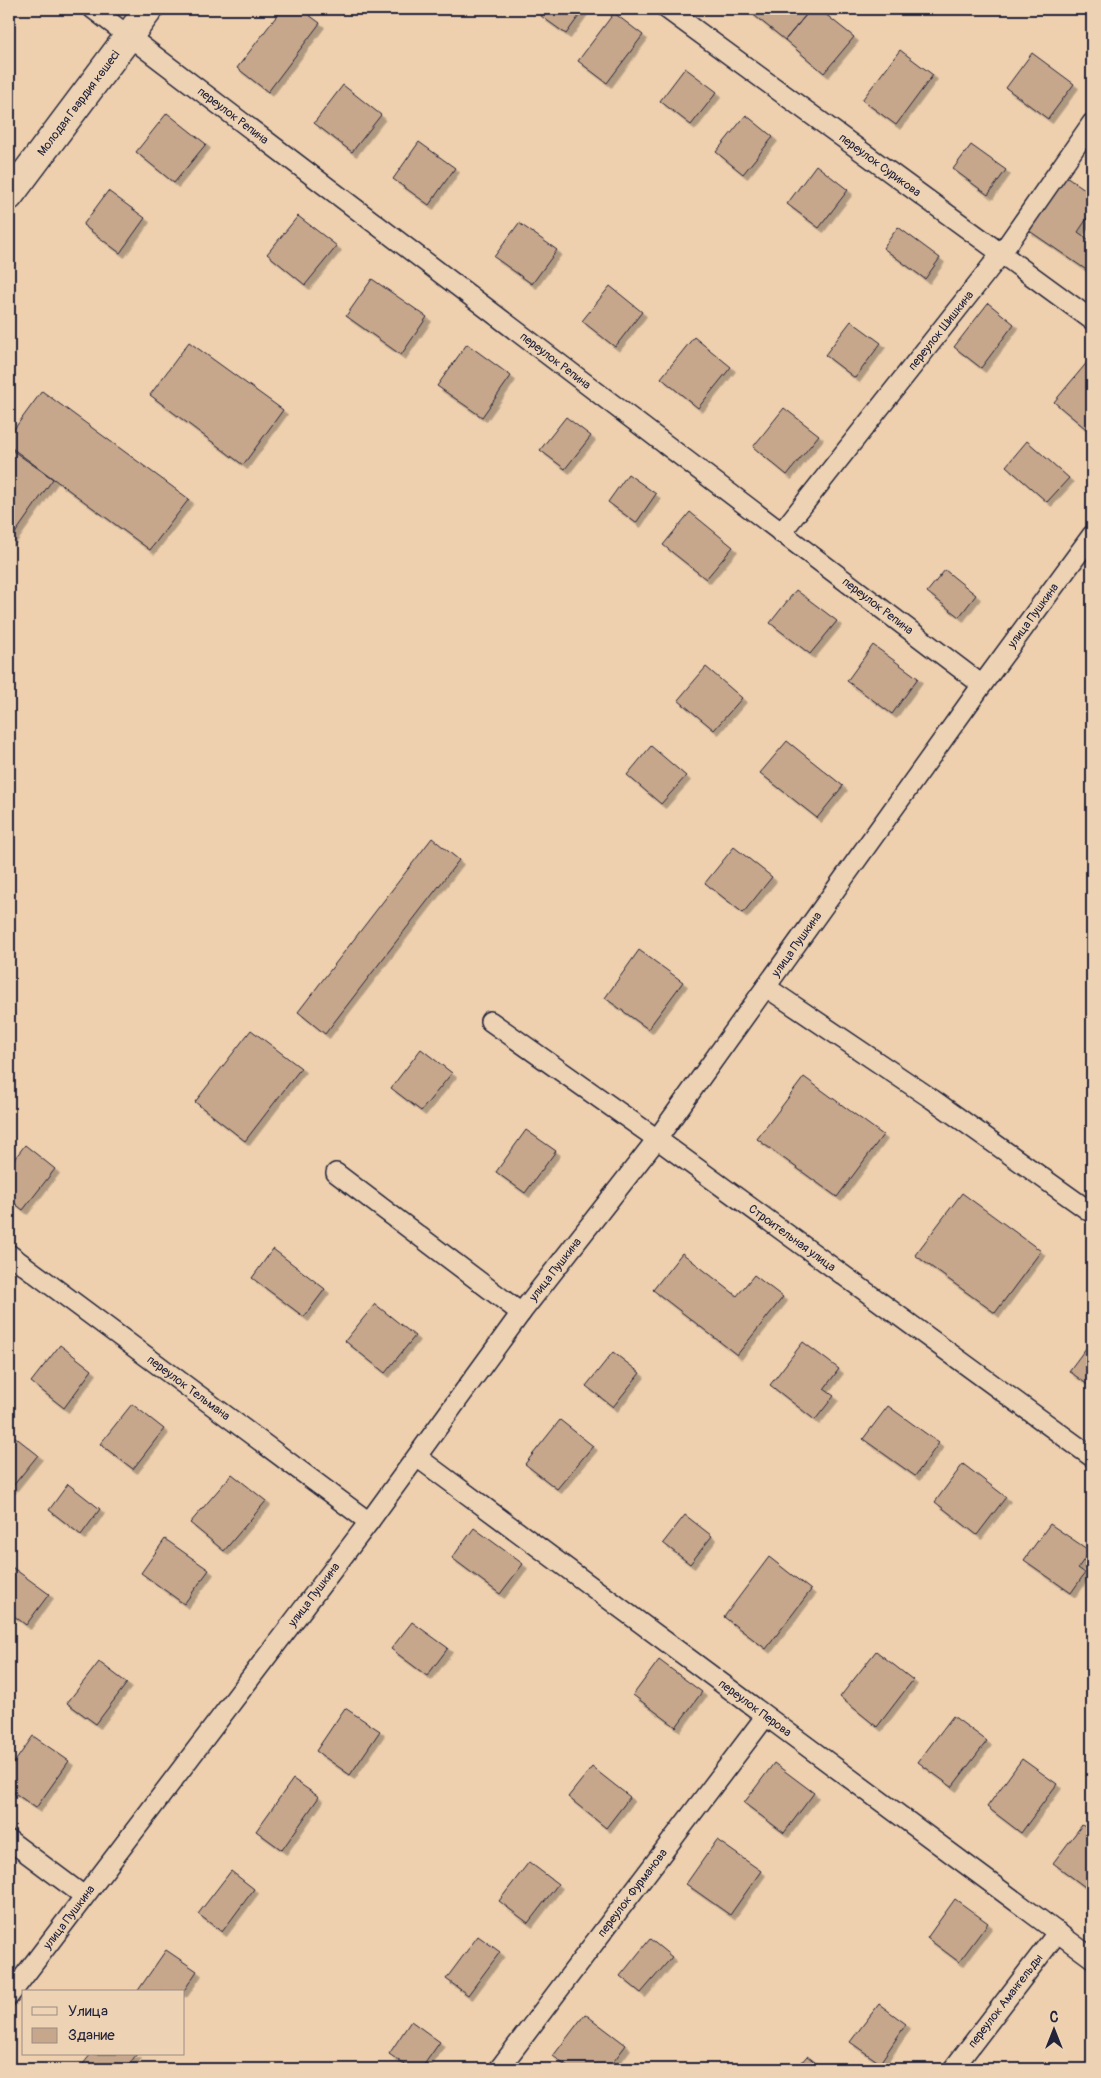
<svg xmlns="http://www.w3.org/2000/svg" width="1101" height="2078" viewBox="0 0 1101 2078" font-family="Pangolin,sans-serif">
	<style>
		.building { fill: #c6a78b; stroke: #22223b; filter: url(#shadow) }
		.lines { fill: none; stroke-linecap: round; stroke-linejoin: round }
		.service-casing { stroke: #22223b; stroke-width: 22 }
		.minor-casing { stroke: #22223b; stroke-width: 31 }
		.service { stroke: #edd3b4; stroke-width: 19 }
		.minor { stroke: #edd3b4; stroke-width: 28 }
		.labels { text-anchor: middle; dominant-baseline: central; stroke-width: 4.5; stroke-linejoin: round; paint-order: stroke }
		.street-label { font-size: 12px; fill: #22223b; stroke: #edd3b4 }
	</style>
	<defs>
		<filter id="shadow"><feDropShadow dx="4.5" dy="4.5" stdDeviation="0" flood-color="#0004"/></filter>
	</defs>
	<rect width="100%" height="100%" fill="#eed0ae"/>
	<filter id="ink" filterUnits="userSpaceOnUse"><feTurbulence type="fractalNoise" baseFrequency=".02" numOctaves="2"/><feDisplacementMap in="SourceGraphic" scale="10" xChannelSelector="R" yChannelSelector="G"/><feConvolveMatrix kernelMatrix="1 2 1 2 8 2 1 2 1" color-interpolation-filters="sRGB"/></filter>
	<g filter="url(#ink)">
		<!-- building -->
		<path class="building" d="M282,9H301L320,23L268,92L237,68Z
			M547,9H584L566,34L541,16Z
			M752,9H811L785,40L750,12Z
			M811,9H819L854,37L824,73L785,40Z
			M614,13L643,35L607,83L578,61Z
			M900,50L933,75L896,125L862,100Z
			M1032,53L1074,84L1048,119L1006,88Z
			M685,68L717,92L691,125L660,101Z
			M343,85L381,115L352,152L314,123Z
			M167,113L206,144L174,183L136,152Z
			M746,115L773,137L743,174L716,152Z
			M419,142L455,168L429,205L393,179Z
			M971,145L1006,170L988,195L953,169Z
			M816,165L848,190L819,228L787,204Z
			M1066,176L1092,194V211L1078,232L1092,242V265L1088,271L1028,230Z
			M108,191L145,218L120,253L83,225Z
			M298,216L337,246L305,285L267,254Z
			M519,223L557,250L532,284L494,257Z
			M898,227L940,258L925,279L883,248Z
			M372,279L427,317L401,355L346,316Z
			M610,286L642,312L615,347L582,321Z
			M988,303L1014,324L981,368L954,347Z
			M851,321L881,343L855,378L825,355Z
			M694,337L731,367L698,408L661,378Z
			M189,342L283,410L243,465L150,395Z
			M467,344L511,376L482,417L437,386Z
			M1089,360L1092,363V434L1054,402Z
			M42,391L189,499L150,550L9,446V436Z
			M784,408L819,435L787,475L753,447Z
			M566,417L591,436L565,469L540,450Z
			M1027,441L1069,478L1047,502L1006,466Z
			M9,448L53,479L9,542Z
			M628,474L656,494L636,523L608,502Z
			M690,512L733,547L706,579L663,545Z
			M945,570L976,595L959,617L927,592Z
			M796,590L837,621L810,654L770,623Z
			M873,645L918,678L892,714L847,681Z
			M706,667L742,698L714,730L678,700Z
			M787,741L843,786L817,818L760,773Z
			M651,746L686,776L661,804L627,775Z
			M432,838L459,860L325,1034L298,1012Z
			M734,847L772,877L743,913L705,883Z
			M639,950L683,982L648,1029L605,998Z
			M251,1030L301,1068L245,1141L195,1102Z
			M421,1049L452,1073L421,1111L391,1088Z
			M804,1077L883,1135L837,1197L757,1139Z
			M526,1130L556,1151L525,1193L496,1172Z
			M25,1145L55,1169L23,1210L9,1199V1166Z
			M962,1193L1041,1251L995,1313L915,1255Z
			M273,1249L325,1289L304,1317L252,1278Z
			M682,1253L737,1296L754,1275L783,1297L737,1355L653,1290Z
			M375,1304L415,1336L385,1373L345,1341Z
			M1092,1340V1388L1069,1371Z
			M803,1342L839,1369L824,1389L834,1396L815,1420L770,1385Z
			M60,1345L92,1370L64,1408L31,1382Z
			M613,1352L640,1373L613,1407L586,1386Z
			M132,1404L164,1429L133,1469L100,1444Z
			M888,1406L939,1443L915,1476L863,1439Z
			M560,1420L593,1446L557,1489L525,1464Z
			M9,1432L38,1455L9,1491Z
			M963,1464L1006,1497L977,1535L935,1502Z
			M232,1474L266,1501L224,1551L190,1523Z
			M68,1484L100,1509L81,1535L49,1510Z
			M685,1515L712,1536L690,1564L663,1543Z
			M1050,1524L1090,1551L1078,1568L1085,1573L1071,1593L1024,1560Z
			M474,1528L523,1564L500,1594L452,1558Z
			M165,1539L209,1570L184,1604L141,1573Z
			M769,1557L811,1590L766,1649L724,1617Z
			M9,1565L49,1594L26,1625L9,1612Z
			M412,1622L448,1648L427,1676L391,1649Z
			M876,1651L913,1680L877,1727L840,1697Z
			M659,1660L702,1692L676,1727L633,1695Z
			M99,1662L127,1683L96,1724L67,1703Z
			M345,1708L380,1731L350,1775L316,1751Z
			M953,1716L987,1741L952,1787L918,1762Z
			M33,1736L69,1761L36,1808L9,1789V1770Z
			M1022,1759L1057,1784L1021,1833L987,1807Z
			M774,1763L814,1793L784,1833L744,1803Z
			M592,1767L630,1797L606,1828L568,1797Z
			M293,1779L319,1797L282,1850L256,1831Z
			M1082,1825L1092,1832V1878L1085,1887L1053,1863Z
			M717,1840L761,1871L730,1915L686,1884Z
			M529,1862L558,1884L528,1923L499,1901Z
			M231,1871L254,1889L222,1932L198,1914Z
			M955,1899L988,1923L959,1962L927,1938Z
			M478,1936L500,1952L468,1995L446,1979Z
			M650,1939L672,1957L641,1993L620,1976Z
			M166,1950L197,1971L183,1992H137Z
			M879,2004L906,2024L880,2063L850,2042Z
			M585,2014L626,2045L608,2069H570L553,2056Z
			M411,2021L440,2042L421,2069H411L389,2054Z
			M91,2054H137L125,2069H79Z
			M807,2056L824,2069H796Z"/>
		<g class="lines">
			<!-- service casing -->
			<g class="service-casing">
				<g id="service">
					<path id="s1" d="M93,9L982,685"/>
					<path id="s2" d="M667,9L1092,320"/>
					<path id="s3" d="M781,533L1001,254L1092,123"/>
					<path d="M766,987L932,1099L1092,1213"/>
					<path id="s4" d="M490,1021L657,1139L1092,1457"/>
					<path d="M336,1173L521,1313"/>
					<path id="s5" d="M9,1254L369,1522"/>
					<path id="s6" d="M417,1457L1092,1958"/>
					<path d="M9,1840L84,1896"/>
					<path id="s7" d="M9,1996L369,1522L521,1313L657,1139L982,685L1092,535"/>
					<path id="s8" d="M499,2069L765,1717"/>
					<path id="s9" d="M953,2069L1058,1932"/>
				</g>
			</g>
			<!-- minor casing -->
			<g class="minor-casing">
				<g id="minor">
					<path id="s10" d="M9,196L149,9"/>
				</g>
			</g>
			<!-- service -->
			<use href="#service" class="service"/>
			<!-- minor -->
			<use href="#minor" class="minor"/>
		</g>
	</g>
	<g class="labels">
		<!-- street labels -->
		<g class="street-label">
			<text stroke="none"><textPath href="#s10" startOffset="116">Молодая Гвардия көшесі</textPath></text>
			<text stroke="none"><textPath href="#s1" startOffset="176">переулок Репина</textPath></text>
			<text stroke="none"><textPath href="#s2" startOffset="264">переулок Сурикова</textPath></text>
			<text stroke="none"><textPath href="#s3" startOffset="258">переулок Шишкина</textPath></text>
			<text stroke="none"><textPath href="#s1" startOffset="581">переулок Репина</textPath></text>
			<text stroke="none"><textPath href="#s1" startOffset="986">переулок Репина</textPath></text>
			<text stroke="none"><textPath href="#s7" startOffset="1719">улица Пушкина</textPath></text>
			<text stroke="none"><textPath href="#s7" startOffset="1314">улица Пушкина</textPath></text>
			<text stroke="none"><textPath href="#s4" startOffset="372">Строительная улица</textPath></text>
			<text stroke="none"><textPath href="#s7" startOffset="909">улица Пушкина</textPath></text>
			<text stroke="none"><textPath href="#s5" startOffset="224">переулок Тельмана</textPath></text>
			<text stroke="none"><textPath href="#s7" startOffset="504">улица Пушкина</textPath></text>
			<text stroke="none"><textPath href="#s6" startOffset="421">переулок Перова</textPath></text>
			<text stroke="none"><textPath href="#s8" startOffset="221">переулок Фурманова</textPath></text>
			<text stroke="none"><textPath href="#s7" startOffset="99">улица Пушкина</textPath></text>
			<text stroke="none"><textPath href="#s9" startOffset="86">переулок Амангельды</textPath></text>
		</g>
	</g>
	<!-- margin -->
	<rect width="1101" height="2078" fill="none" stroke="#edd3b4" stroke-width="30"/>
	<rect x="15" y="15" width="1071" height="2048" fill="none" stroke="#22223b" stroke-width="2" filter="url(#ink)"/>
	<!-- legend -->
	<rect x="22" y="1990" width="162" height="65" fill="#edd3b4" stroke="#9c8c84"/>
	<rect x="32" y="2007" width="25" height="8" fill="#edd3b4" stroke="#9c8c84"/>
	<text x="68" y="2016" font-size="15" fill="#22223b">Улица</text>
	<rect x="32" y="2028" width="25" height="15" fill="#c6a78b" stroke="#9c8c84"/>
	<text x="68" y="2040" font-size="15" fill="#22223b">Здание</text>
	<!-- north arrow -->
	<g transform="translate(1054 2030)" stroke="#edd3b4" stroke-width="4" paint-order="stroke">
	<path d="M0-4L9 19L0 12L-9 19Z" fill="#22223b"/>
	<text y="-8" font-size="14" font-weight="bold" text-anchor="middle" fill="#22223b">С</text>
	</g>
</svg>
